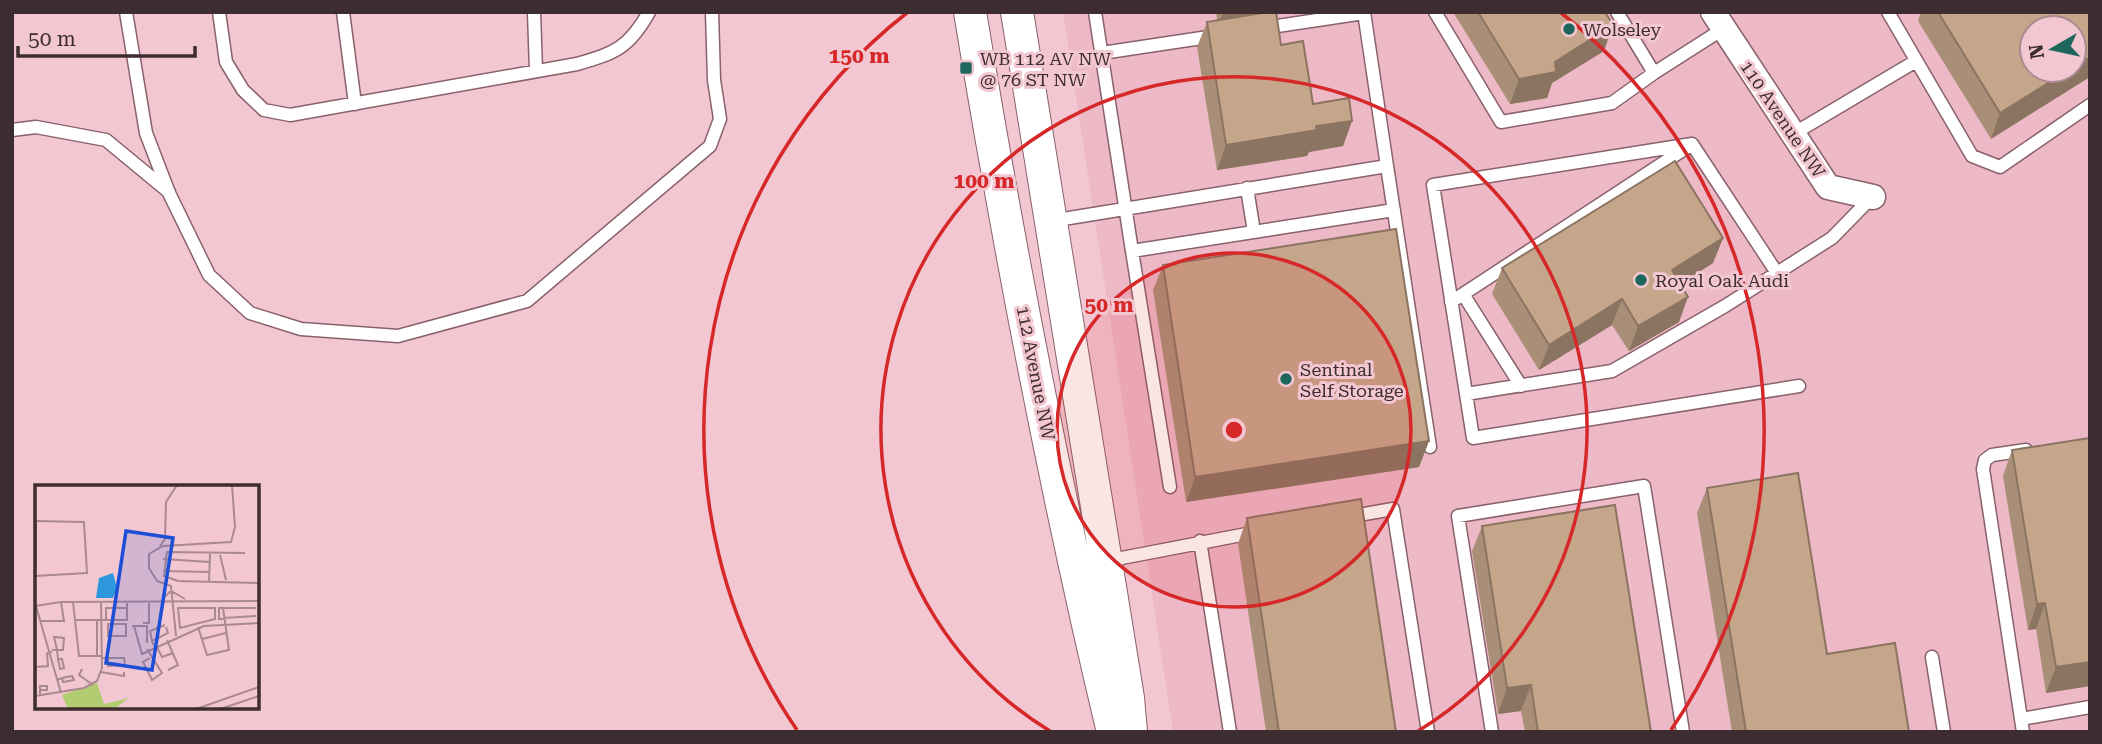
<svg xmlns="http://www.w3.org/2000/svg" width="2102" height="744" viewBox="0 0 2102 744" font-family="'Roboto Serif',serif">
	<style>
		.built { fill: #edb9c6; fill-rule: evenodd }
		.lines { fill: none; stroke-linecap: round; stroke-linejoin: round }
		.service-casing { stroke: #89616b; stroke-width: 15 }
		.minor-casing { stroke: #89616b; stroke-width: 27 }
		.tertiary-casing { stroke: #89616b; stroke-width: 34 }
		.service { stroke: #fff; stroke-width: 12 }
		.minor { stroke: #fff; stroke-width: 24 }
		.tertiary { stroke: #fff; stroke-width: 32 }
		.wall { fill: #aa8f78 }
		.shaded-wall { fill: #8b7461 }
		.building { fill: #c6a68b; stroke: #8b7461; stroke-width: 2 }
		.ring { fill: none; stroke: #d62828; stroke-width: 3.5 }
		.poi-dot { fill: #1e675d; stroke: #f3c7d1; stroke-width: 2.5 }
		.labels { text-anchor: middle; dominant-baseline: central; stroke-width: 6; stroke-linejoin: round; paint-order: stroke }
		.poi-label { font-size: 18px; fill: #3d2c30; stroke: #f3c7d1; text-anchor: start }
		.street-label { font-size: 18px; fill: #3d2c30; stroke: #f3c7d1 }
		.inset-road { fill: none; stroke: #aa8991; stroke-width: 2 }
		.view { fill: #1d4ed8; fill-opacity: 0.15; stroke: #1d4ed8; stroke-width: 3.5 }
		.inset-edge { fill: none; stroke: #3d2c30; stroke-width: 3.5 }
		.centre { fill: #d62828; stroke: #f3c7d1; stroke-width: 3.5 }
		.ring-label { font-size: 21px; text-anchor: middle; font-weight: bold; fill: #d62828; stroke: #f3c7d1; stroke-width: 6; stroke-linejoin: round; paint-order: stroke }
	</style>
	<rect width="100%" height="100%" fill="#f3c7d1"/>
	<!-- built -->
	<path class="built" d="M1063,12H2090V732H1173ZM2032,28H2074V70H2032Z"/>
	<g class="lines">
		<!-- service casing -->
		<g class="service-casing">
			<path id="service" d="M126,12L146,133L169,193L209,275L250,313L301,329L398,336L527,301L710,146L720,119L714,80L712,12
				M219,12L226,62L243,90L264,110L290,115L577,64C615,53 629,48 649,12
				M343,12L355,104
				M534,12L536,71
				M1095,12L1132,251
				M1364,12L1387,166
				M1435,12L1501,122L1612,103L1654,73
				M1617,12L1654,73L1723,29
				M1888,12L1972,156L2000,167L2090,105
				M1264,28L1364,13
				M1102,53L1215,36
				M12,130L36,127L106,140L169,192
				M1793,134L1916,61
				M1692,144L1433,185L1473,438L1799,386
				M1692,144L1777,273
				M1247,188L1254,232
				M1051,221L1387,166L1430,447
				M1463,294L1521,386
				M1451,302L1689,146
				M1466,394L1612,371L1725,306L1832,238L1872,197
				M1170,487L1132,251L1394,210
				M1347,517L1393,509L1428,732
				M1200,541L1230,732
				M1106,561L1257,532
				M1932,657L1944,732
				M2021,719L2090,707
				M1492,732L1458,516L1644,486L1683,732
				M2023,732L1983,469L1985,460L1992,455L2026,450"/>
		</g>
		<!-- minor casing -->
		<g class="minor-casing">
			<path id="minor" d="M1713,12L1828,187L1873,197"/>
		</g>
		<!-- tertiary casing -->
		<g class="tertiary-casing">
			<path id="tertiary" d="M970,12C1010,254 1056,494 1113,732
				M1017,12L1128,698L1131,732"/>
		</g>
		<!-- service -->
		<use href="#service" class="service"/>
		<!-- minor -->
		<use href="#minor" class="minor"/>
		<!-- tertiary -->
		<use href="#tertiary" class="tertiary"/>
	</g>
	<!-- wall -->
	<path class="wall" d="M1216,12H1278L1277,17L1281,45L1313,104L1352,121L1343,146L1309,152L1307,156L1217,170L1197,47L1207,22L1217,20Z
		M1453,12H1605L1604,51L1552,83L1547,98L1510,104Z
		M1921,12H2090L1991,139L1918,21Z
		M1723,238L1713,263L1681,284L1679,322L1629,351L1612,325L1539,370L1492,294L1502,268Z
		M1163,265L1429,441L1419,467L1186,502L1153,290Z
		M2012,450L2090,686L2046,693L2036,629L2028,630L2003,476Z
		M1707,488L1827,654L1909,732H1732L1697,513Z
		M1247,518L1396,732H1266L1238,544Z
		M1482,526L1651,732H1525L1521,711L1498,714L1472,551Z"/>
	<!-- shaded-wall -->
	<path class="shaded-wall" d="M1223,12H1278L1276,18L1218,26Z
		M1613,25L1604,51L1552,83L1547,98L1510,104L1519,79L1555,62Z
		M2090,57V77L1991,139L2000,113L2069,70H2074V67Z
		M1352,121L1343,146L1309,152L1307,156L1217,170L1226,145L1316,126Z
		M1723,238L1713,263L1662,295L1672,270Z
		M1688,297L1679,322L1629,351L1638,326Z
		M1622,299L1612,325L1539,370L1549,345Z
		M1429,441L1419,467L1186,502L1195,477Z
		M2045,603L2036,629L2028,630L2037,604Z
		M2090,662V686L2046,693L2056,667Z
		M1531,685L1521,711L1498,714L1507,688Z"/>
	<!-- building -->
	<path class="building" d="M1268,12H1276L1281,45L1303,41L1313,104L1349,98L1352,121L1316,126L1317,130L1226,145L1207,22Z
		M1478,12H1605L1613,25L1555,62L1556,72L1519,79Z
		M1938,12H2090V57L2074,67V28H2032V70H2069L2000,113Z
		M1675,161L1723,238L1672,270L1688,297L1638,326L1622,299L1549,345L1502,268Z
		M1396,229L1429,441L1195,477L1163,265Z
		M2090,438V662L2056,667L2045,603L2037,604L2012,450Z
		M1798,473L1827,654L1895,643L1909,732H1746L1707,488Z
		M1361,499L1396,732H1279L1247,518Z
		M1615,505L1651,732H1538L1531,685L1507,688L1482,526Z"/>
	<!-- distance rings -->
	<circle cx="1234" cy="430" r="177" fill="#d62828" fill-opacity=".12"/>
	<g class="ring">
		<circle cx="1234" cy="430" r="177"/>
		<path d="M1050 731A353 353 0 1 1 1418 731"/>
		<path d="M797 730A530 530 0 0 1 908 12M1560 12A530 530 0 0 1 1671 730"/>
	</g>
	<!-- markers -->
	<g class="poi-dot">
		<circle cx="1569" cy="29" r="7"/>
		<rect x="959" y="61" width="14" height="14" rx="3.5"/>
		<circle cx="1641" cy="280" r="7"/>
		<circle cx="1286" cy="379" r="7"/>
	</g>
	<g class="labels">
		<!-- poi labels -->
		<g class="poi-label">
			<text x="1583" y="29">Wolseley</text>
			<text x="980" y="58">WB 112 AV NW<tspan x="980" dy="21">@ 76 ST NW</tspan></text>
			<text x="1655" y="280">Royal Oak Audi</text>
			<text x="1300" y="369">Sentinal<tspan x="1300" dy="21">Self Storage</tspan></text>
		</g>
		<!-- street labels -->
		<g class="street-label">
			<text transform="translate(1783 119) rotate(56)">110 Avenue NW</text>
			<text transform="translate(1036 373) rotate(79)">112 Avenue NW</text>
		</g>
	</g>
	<!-- overview -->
	<g transform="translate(35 485)">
		<rect width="224" height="224" fill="#f3c7d1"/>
		<path d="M62,198L69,219L94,213L79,224H33L27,210Z" fill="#b2cd70"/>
		<path d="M78,88L82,103L78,113H61L64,93Z" fill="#2c97dc"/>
		<path class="inset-road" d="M0,36L49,37L52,88L0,91M125,61L130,54L131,17L142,0M210,68L132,67L129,91L143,96L224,98M185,70L191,95M128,74L175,77M1,85V36M128,86L175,87M174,98L175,69M127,114L136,106L150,114M38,117L44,171H67M0,121L26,117L224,116M1,121L26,208M143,123H180V134L145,143ZM188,123H221M188,133L221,131M41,135H92V117M62,135V171M71,135V123H92M6,136H29L26,117M108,138H114V117M73,139H91V151H73ZM97,141H112V158M99,141L107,169L169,141L224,138M163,142L172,170L194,165L188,123H184V134H188M141,151L136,101L122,96L114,83V69L128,61L196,57L200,42L197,0M167,154L191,148M132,155L143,180L133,185M117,156L115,146L130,140M121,160L127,172L138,168M119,161L117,156L133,148L131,142M112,164L127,188L117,195L108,177L115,173M17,165H28L29,153L19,152L22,165L23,174M67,173H89L90,180L73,181V173M23,174H27L29,183L25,184ZM0,182L13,181L12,168L17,167M47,184L44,190L58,200M66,187L89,191V187M0,188L1,211M22,195L27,193L37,191L39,195L28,197L27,193M5,205H12V201H5V211M0,211L49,203L62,196L67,183L66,116M161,224L224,202M185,224L224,211"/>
		<path class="view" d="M91,46L138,53L117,185L71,178Z"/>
		<rect width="224" height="224" class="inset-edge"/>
	</g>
	<circle cx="1234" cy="430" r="10" class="centre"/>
	<g class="ring-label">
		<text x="859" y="63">150 m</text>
		<text x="984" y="188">100 m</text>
		<text x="1109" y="312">50 m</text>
	</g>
	<!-- border -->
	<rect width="2102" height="744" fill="none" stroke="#3d2c30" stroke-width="28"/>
	<!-- north arrow -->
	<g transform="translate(2053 49) rotate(261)"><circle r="33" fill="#f3c7d1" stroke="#aa8991" stroke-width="2"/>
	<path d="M0-5L12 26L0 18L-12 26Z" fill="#1e675d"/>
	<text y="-10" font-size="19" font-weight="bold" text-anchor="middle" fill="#3d2c30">N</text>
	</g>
	<!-- scale -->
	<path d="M18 46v10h177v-10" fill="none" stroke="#3d2c30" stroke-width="3.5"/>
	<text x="28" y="46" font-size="21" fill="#3d2c30" stroke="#f3c7d1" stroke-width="5" paint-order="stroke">50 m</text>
</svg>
